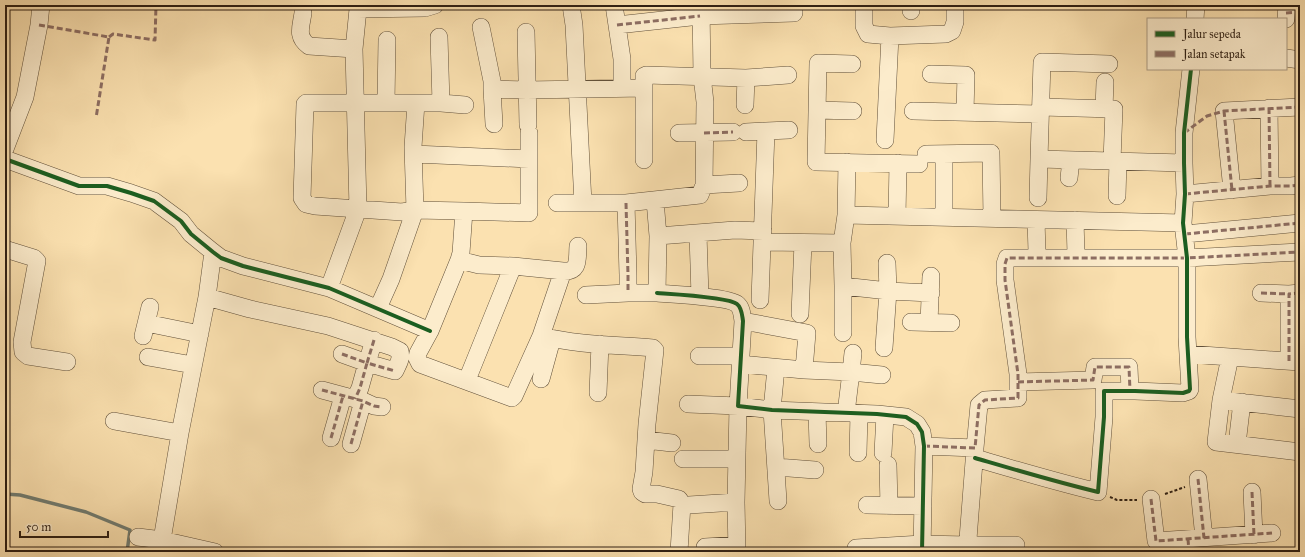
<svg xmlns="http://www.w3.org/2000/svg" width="1305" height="557" viewBox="0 0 1305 557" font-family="'IM FELL Great Primer',serif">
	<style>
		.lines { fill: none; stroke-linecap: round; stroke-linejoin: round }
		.stream { stroke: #727d72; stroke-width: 3.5 }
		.minor-casing { stroke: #61503a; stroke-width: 18 }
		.path { stroke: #2e1f13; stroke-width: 2; stroke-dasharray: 3 2; stroke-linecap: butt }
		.minor { stroke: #fceccc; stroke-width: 17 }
		.quiet { stroke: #8d6e63; stroke-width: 3; stroke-dasharray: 6 3; stroke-linecap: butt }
		.cycleway-casing { stroke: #fceccc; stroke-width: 6 }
		.cycleway { stroke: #1b5e20; stroke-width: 4 }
	</style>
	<rect width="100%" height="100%" fill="#fbe1b0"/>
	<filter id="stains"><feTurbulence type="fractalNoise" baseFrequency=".005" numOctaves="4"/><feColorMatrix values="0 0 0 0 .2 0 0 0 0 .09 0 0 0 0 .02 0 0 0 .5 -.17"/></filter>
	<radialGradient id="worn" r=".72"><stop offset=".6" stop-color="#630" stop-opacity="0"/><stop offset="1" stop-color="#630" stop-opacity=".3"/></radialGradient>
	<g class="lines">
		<!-- stream -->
		<path class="stream" d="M5,494L20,495L86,512L130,530L127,552"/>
		<!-- minor casing -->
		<g class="minor-casing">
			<path id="minor" d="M435,5L425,8L358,9L354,49L358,209L402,212L415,210L464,211L461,253L459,260
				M571,5L574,25L583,203
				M614,5L622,59V88
				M864,5V26L868,34L890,36L885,140
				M911,5V11
				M303,13C301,27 296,37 309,46L354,49
				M1195,19L1196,5
				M1286,19L1287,5
				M617,25L700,16L794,13V5
				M481,27L492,81V89L527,90L644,88V76L646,75L746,78L745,105
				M526,32L528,125
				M890,36L946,34L952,31L955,22V5
				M439,37L441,103
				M1286,58L1300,60
				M852,64L818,63L816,162L919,164
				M1109,64L1042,62L1039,159L1184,163
				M931,74L966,75L965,112
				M746,78L788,75
				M644,88V160
				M492,89L494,124
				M386,102L387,40
				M1041,107L1114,109L1112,161
				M1269,108L1270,186
				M1104,109L1105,82
				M817,110L853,111
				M913,111L1040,114
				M766,131L789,130
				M746,132L766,131L760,300
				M529,133V159
				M679,133L733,132
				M5,149L25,97L39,25L41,5
				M414,154L529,159V213L464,211
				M926,154L991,153L992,218
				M944,154V217
				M5,159L79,186H107L131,193L154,201L181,221L191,234L213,252L221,258L243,266L329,288L430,331
				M847,162L846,215L842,243L843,286L888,291L931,293
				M1069,178L1071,160
				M704,185L739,183
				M1232,190L1224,111L1300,107
				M1185,194L1270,186H1291L1300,185
				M1117,196L1118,161
				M1038,198L1039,159
				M557,203H626L700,195L704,185L705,102L702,76L701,5
				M626,203L628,275V293
				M846,215L1183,223
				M897,216L898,163
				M1036,220L1037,252
				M1075,220L1076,254
				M698,234L700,296
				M1185,234L1300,223
				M658,236L735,230L763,231
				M763,242L842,243
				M5,249L34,258L37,261L22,342L23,352L28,356L67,362
				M213,252L207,297L250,309L328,326L392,347L400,351C402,359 398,364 395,371L367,363L374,340
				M459,260L479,265L513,266L563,271L541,336L514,396L512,398L420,364L417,358L418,353L430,331Z
				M563,271C580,272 577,259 578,246
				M329,288L358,209L315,206L306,204L302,198L305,104L306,103H441L465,105
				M657,293C670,294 729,297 737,304C742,308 742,315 743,321L738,406L772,410L877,414L906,417L917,424L922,432L924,446L922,552
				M1261,293L1289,294
				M586,295L628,293H657L658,236L655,200
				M207,297L180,433L162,540L215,552
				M378,308L391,279L415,210L413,147L416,103
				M800,314L803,243
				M911,322L951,323
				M929,322L931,276
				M146,323L200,334
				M843,333V286
				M143,336L150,307
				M541,336C578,345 616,345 653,348L655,350L647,424L644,472L641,489L642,492L645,494H657L679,499L682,504L679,552
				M884,348L888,291L887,263
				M853,353L851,372L882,375
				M342,354L367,363L360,388L355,399
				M1188,354L1300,362
				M699,356H741
				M148,357L193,365
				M1230,357L1221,400L1216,442L1300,452
				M1289,361V294L1300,293
				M741,364L804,370L807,333L743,321
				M776,368L772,410L778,501
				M804,370L851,372L846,413
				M541,379L552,339
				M467,380L513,266
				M1018,382L1093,380L1095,367H1129L1130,391
				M322,390L363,401L374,406L382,407
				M598,393L600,344
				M1221,400L1300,409
				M688,404L738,406L736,502L737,552
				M817,412L818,444
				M114,421L180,433
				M331,438L343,396
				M646,440L672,443
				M351,444L363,401
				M1237,444L1242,402
				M924,446L975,448L979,405L985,400L1018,398V374L1005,280V264L1007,258H1187L1300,252
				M858,453L859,414
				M883,453L885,415
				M975,458C1016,470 1056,482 1098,492L1104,417V391H1135L1183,393L1189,391L1190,389L1187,337V258L1183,223L1185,194L1184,163V133L1191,69
				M683,459H736
				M888,465L889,506
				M776,467L815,470
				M1198,479L1204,538
				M1252,492L1254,535
				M1151,499L1156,541L1272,533
				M689,505L736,502
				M867,505L923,506
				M138,537L162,540
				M705,547L737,545
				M856,548L922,544L967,545H1016V552
				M967,552L975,449"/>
		</g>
		<!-- path -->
		<path class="path" d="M1165,494L1185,487
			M1110,497L1117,500H1137"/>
		<!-- minor -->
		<use href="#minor" class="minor"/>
		<!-- quiet -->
		<path class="quiet" d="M1286,13L1300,12
			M39,25L109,37L96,118
			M617,25L700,16
			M109,37L113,34L155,40L156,5
			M1269,108L1270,186
			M1224,111L1232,190
			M704,133L733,132
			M1184,133L1207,116L1224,111L1300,107
			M1185,194L1270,186H1291L1300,185
			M626,203L628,275V293
			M1185,234L1300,223
			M1261,293L1289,294
			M374,340L367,363L395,371
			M342,354L367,363L360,388L355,399
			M1289,361V294L1300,293
			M1018,382L1093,380L1095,367H1129L1130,391
			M322,390L363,401L374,406L382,407
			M331,438L343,396
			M351,444L363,401
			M924,446L975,448L979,405L985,400L1018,398V374L1005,280V264L1007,258H1187L1300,252
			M1198,479L1204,538
			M1252,492L1254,535
			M1151,499L1156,541L1272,533
			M1188,539L1189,552"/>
		<!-- cycleway casing -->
		<g class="cycleway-casing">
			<path id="cycleway" d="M5,159L79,186H107L131,193L154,201L181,221L191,234L213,252L221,258L243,266L329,288L430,331
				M657,293C670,294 729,297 737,304C742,308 742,315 743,321L738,406L772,410L877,414L906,417L917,424L922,432L924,446L922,552
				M975,458C1016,470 1056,482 1098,492L1104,417V391H1135L1183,393L1189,391L1190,389L1187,337V258L1183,223L1185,194L1184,163V133L1191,69"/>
		</g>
		<!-- cycleway -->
		<use href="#cycleway" class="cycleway"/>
	</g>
	<!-- margin -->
	<rect width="1305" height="557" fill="none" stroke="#fbe1b0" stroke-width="20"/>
	<rect x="6" y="6" width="1293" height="545" fill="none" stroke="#2e1f13" stroke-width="2"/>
	<rect x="10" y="10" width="1285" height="537" fill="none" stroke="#2e1f13"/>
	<!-- legend -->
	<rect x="1147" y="18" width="140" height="52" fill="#fceccc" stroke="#aa9a82"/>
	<rect x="1155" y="31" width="20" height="6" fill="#1b5e20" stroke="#aa9a82"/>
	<text x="1183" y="38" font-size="12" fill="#2e1f13">Jalur sepeda</text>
	<rect x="1155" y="51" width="20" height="6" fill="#8d6e63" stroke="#aa9a82"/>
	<text x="1183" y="58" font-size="12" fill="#2e1f13">Jalan setapak</text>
	<!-- scale -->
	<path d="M20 531v6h88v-6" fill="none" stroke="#2e1f13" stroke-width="2"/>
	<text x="26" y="531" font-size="12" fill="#2e1f13" stroke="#fceccc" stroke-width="3" paint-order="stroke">50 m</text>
	<rect width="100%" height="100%" filter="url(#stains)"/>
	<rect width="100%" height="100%" fill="url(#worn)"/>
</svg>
